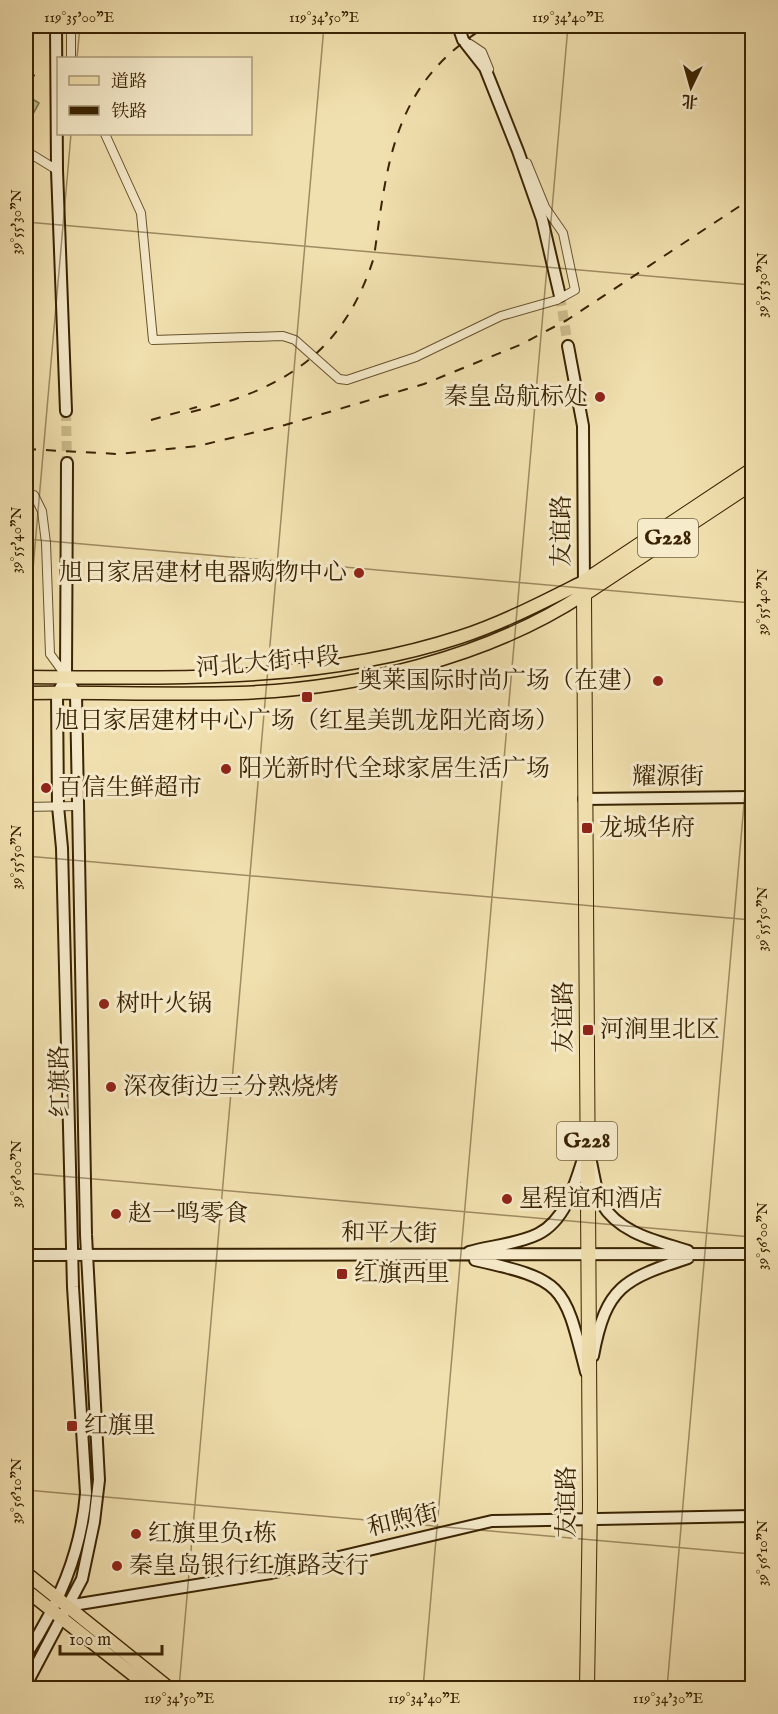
<svg xmlns="http://www.w3.org/2000/svg" width="778" height="1714" viewBox="0 0 778 1714" font-family="'IM FELL English','Noto Serif SC',serif">
	<style>
		.grass { fill: #bcc289; stroke: #7a7246; stroke-width: 1.5 }
		.lines { fill: none; stroke-linecap: round; stroke-linejoin: round }
		.secondary-tunnel { stroke: #ccba8c; stroke-width: 10; stroke-dasharray: 10 5; stroke-linecap: butt }
		.street-casing { stroke: #67522d; stroke-width: 10 }
		.secondary-casing { stroke: #392302; stroke-width: 14 }
		.primary-casing { stroke: #392302; stroke-width: 15 }
		.highway-casing { stroke: #392302; stroke-width: 16 }
		.street { stroke: #f6ebcb; stroke-width: 8 }
		.secondary { stroke: #f6ebcb; stroke-width: 10 }
		.primary { stroke: #f1e0af; stroke-width: 12 }
		.highway { stroke: #f1e0af; stroke-width: 14 }
		.rail { stroke: #392302; stroke-width: 2; stroke-dasharray: 10 10; stroke-linecap: butt }
		.ticks { fill: none; stroke: #392302; stroke-width: 1.5; stroke-opacity: 0.45 }
		.poi-dot { fill: #8f2418; stroke: #f6ebcb; stroke-width: 2 }
		.labels { text-anchor: middle; dominant-baseline: central; stroke-width: 6; stroke-linejoin: round; paint-order: stroke }
		.shield { fill: #f6ebcb; stroke: #725f3e; stroke-width: 1.5 }
		.shield-label { font-size: 22px; font-weight: bold; fill: #392302 }
		.poi-label { font-size: 24px; fill: #392302; stroke: #f6ebcb; text-anchor: start }
		.street-label { font-size: 24px; fill: #392302; stroke: #f6ebcb }
		.neatline { fill: none; stroke: #392302; stroke-width: 2 }
		.ticks-label { font-size: 15px; text-anchor: middle; fill: #392302 }
	</style>
	<rect width="100%" height="100%" fill="#f1e0af"/>
	<filter id="stains"><feTurbulence type="fractalNoise" baseFrequency=".00333" numOctaves="4"/><feColorMatrix values="0 0 0 0 .2 0 0 0 0 .09 0 0 0 0 .02 0 0 0 .5 -.17"/></filter>
	<radialGradient id="worn" r=".72"><stop offset=".6" stop-color="#630" stop-opacity="0"/><stop offset="1" stop-color="#630" stop-opacity=".3"/></radialGradient>
	<!-- grass -->
	<path class="grass" d="M26,95L39,103L27,125L26,124Z"/>
	<g class="lines">
		<!-- secondary-tunnel -->
		<path class="secondary-tunnel" d="M560,296L568,346
			M66,411L67,463"/>
		<!-- street casing -->
		<g class="street-casing">
			<path id="street" d="M71,26V58
				M470,44L482,52L489,69
				M105,134L141,213L153,340L283,336L295,340L339,379L347,380L416,357L501,316L557,300L575,290L563,233L545,207L527,163
				M26,151L57,170
				M26,495H34L42,511L46,543L50,654L66,676
				M26,807L77,806"/>
		</g>
		<!-- secondary casing -->
		<g class="secondary-casing">
			<path id="secondary" d="M56,26L57,170L66,411
				M458,26L463,40L485,68L518,151L542,219L560,296
				M568,346L583,426L584,588
				M584,799L752,797
				M591,1162C594,1175 596,1193 602,1204C620,1234 658,1241 688,1251
				M469,1252C490,1246 518,1244 538,1234C568,1219 576,1179 586,1150
				M26,1255L752,1254
				M475,1260C565,1280 564,1285 586,1372
				M593,1356C606,1286 624,1279 688,1258
				M67,1606L271,1573L492,1521L752,1516
				M26,1655C58,1605 81,1554 86,1493L73,1287L62,848L58,806L57,694L66,677
				M26,1685L82,1579L94,1522L99,1480L86,1235L76,694L66,677L67,463"/>
		</g>
		<!-- primary casing -->
		<g class="primary-casing">
			<path id="primary" d="M26,677C171,678 320,683 460,637C503,623 545,601 585,581
				M26,693C97,692 168,695 239,693C355,689 487,658 584,594
				M26,1573L169,1688
				M26,1590L150,1688"/>
		</g>
		<!-- highway casing -->
		<g class="highway-casing">
			<path id="highway" d="M585,581L752,470
				M587,1688L590,1505L584,594L752,483"/>
		</g>
		<!-- street -->
		<use href="#street" class="street"/>
		<!-- secondary -->
		<use href="#secondary" class="secondary"/>
		<!-- primary -->
		<use href="#primary" class="primary"/>
		<!-- highway -->
		<use href="#highway" class="highway"/>
		<!-- rail -->
		<path class="rail" d="M26,71L40,79
			M191,412C284,389 344,353 374,257C388,157 394,83 487,26
			M151,420L197,407
			M26,449L118,454L198,446L285,425L424,384L522,344L567,320L752,198"/>
	</g>
	<!-- ticks -->
	<path class="ticks" d="M77,58L80,26M26,222L752,285M26,539L752,603M26,649L71,134M26,856L752,920M26,1173L752,1237M26,1490L752,1554M179,1688L324,26M423,1688L568,26M667,1688L752,712"/>
	<!-- markers -->
	<g class="poi-dot">
		<circle cx="600" cy="397" r="6"/>
		<circle cx="359" cy="573" r="6"/>
		<circle cx="658" cy="681" r="6"/>
		<rect x="301" y="691" width="12" height="12" rx="3"/>
		<circle cx="226" cy="769" r="6"/>
		<circle cx="46" cy="788" r="6"/>
		<rect x="581" y="822" width="12" height="12" rx="3"/>
		<circle cx="104" cy="1004" r="6"/>
		<rect x="582" y="1024" width="12" height="12" rx="3"/>
		<circle cx="111" cy="1087" r="6"/>
		<circle cx="507" cy="1199" r="6"/>
		<circle cx="116" cy="1214" r="6"/>
		<rect x="336" y="1268" width="12" height="12" rx="3"/>
		<rect x="66" y="1420" width="12" height="12" rx="3"/>
		<circle cx="136" cy="1534" r="6"/>
		<circle cx="117" cy="1566" r="6"/>
	</g>
	<g class="labels">
		<!-- shield labels -->
		<g class="shield">
			<rect x="638" y="519" width="60" height="38" rx="4.5"/>
			<rect x="557" y="1122" width="60" height="38" rx="4.5"/>
		</g>
		<g class="shield-label">
			<text x="668" y="538">G228</text>
			<text x="587" y="1141">G228</text>
		</g>
		<!-- poi labels -->
		<g class="poi-label">
			<text x="588" y="397" text-anchor="end">秦皇岛航标处</text>
			<text x="347" y="573" text-anchor="end">旭日家居建材电器购物中心</text>
			<text x="646" y="681" text-anchor="end">奥莱国际时尚广场（在建）</text>
			<text x="307" y="721" text-anchor="middle">旭日家居建材中心广场（红星美凯龙阳光商场）</text>
			<text x="238" y="769">阳光新时代全球家居生活广场</text>
			<text x="58" y="788">百信生鲜超市</text>
			<text x="599" y="828">龙城华府</text>
			<text x="116" y="1004">树叶火锅</text>
			<text x="600" y="1030">河涧里北区</text>
			<text x="123" y="1087">深夜街边三分熟烧烤</text>
			<text x="519" y="1199">星程谊和酒店</text>
			<text x="128" y="1214">赵一鸣零食</text>
			<text x="354" y="1274">红旗西里</text>
			<text x="84" y="1426">红旗里</text>
			<text x="148" y="1534">红旗里负1栋</text>
			<text x="129" y="1566">秦皇岛银行红旗路支行</text>
		</g>
		<!-- street labels -->
		<g class="street-label">
			<text transform="translate(562 531) rotate(-90)">友谊路</text>
			<text transform="translate(268 663) rotate(-5)">河北大街中段</text>
			<text x="668" y="777">耀源街</text>
			<text transform="translate(564 1017) rotate(-90)">友谊路</text>
			<text transform="translate(61 1081) rotate(-91)">红旗路</text>
			<text transform="translate(389 1234) rotate(1)">和平大街</text>
			<text transform="translate(567 1502) rotate(-90)">友谊路</text>
			<text transform="translate(403 1521) rotate(-13)">和煦街</text>
		</g>
	</g>
	<!-- margin -->
	<rect width="778" height="1714" fill="none" stroke="#f1e0af" stroke-width="66"/>
	<!-- legend -->
	<rect x="57" y="57" width="195" height="78" fill="#f6ebcb" stroke="#aa9b7b" stroke-width="1.5"/>
	<rect x="69" y="76" width="30" height="9" fill="#f1e0af" stroke="#aa9b7b" stroke-width="1.5"/>
	<text x="111" y="87" font-size="18" fill="#392302">道路</text>
	<rect x="69" y="106" width="30" height="9" fill="#392302" stroke="#aa9b7b" stroke-width="1.5"/>
	<text x="111" y="117" font-size="18" fill="#392302">铁路</text>
	<!-- north arrow -->
	<g transform="translate(691 87) rotate(185)" stroke="#f6ebcb" stroke-width="4.5" paint-order="stroke">
	<path d="M0-4.5L10 22L0 15L-10 22Z" fill="#392302"/>
	<text y="-9" font-size="16" font-weight="bold" text-anchor="middle" fill="#392302">北</text>
	</g>
	<!-- scale -->
	<path d="M60 1645v9h102v-9" fill="none" stroke="#392302" stroke-width="3"/>
	<text x="69" y="1645" font-size="18" fill="#392302" stroke="#f6ebcb" stroke-width="4.5" paint-order="stroke">100 m</text>
	<rect x="33" y="33" width="712" height="1648" class="neatline"/>
	<g class="ticks-label">
		<text x="79" y="22">119°35'00"E</text>
		<text x="324" y="22">119°34'50"E</text>
		<text x="568" y="22">119°34'40"E</text>
		<text transform="translate(16 222) rotate(-90)" y="5">39°55'30"N</text>
		<text transform="translate(762 285) rotate(-90)" y="5">39°55'30"N</text>
		<text transform="translate(16 540) rotate(-90)" y="5">39°55'40"N</text>
		<text transform="translate(762 602) rotate(-90)" y="5">39°55'40"N</text>
		<text transform="translate(16 857) rotate(-90)" y="5">39°55'50"N</text>
		<text transform="translate(762 919) rotate(-90)" y="5">39°55'50"N</text>
		<text transform="translate(16 1174) rotate(-90)" y="5">39°56'00"N</text>
		<text transform="translate(762 1236) rotate(-90)" y="5">39°56'00"N</text>
		<text transform="translate(16 1491) rotate(-90)" y="5">39°56'10"N</text>
		<text transform="translate(762 1553) rotate(-90)" y="5">39°56'10"N</text>
		<text x="179" y="1703">119°34'50"E</text>
		<text x="424" y="1703">119°34'40"E</text>
		<text x="668" y="1703">119°34'30"E</text>
	</g>
	<rect width="100%" height="100%" filter="url(#stains)"/>
	<rect width="100%" height="100%" fill="url(#worn)"/>
</svg>
